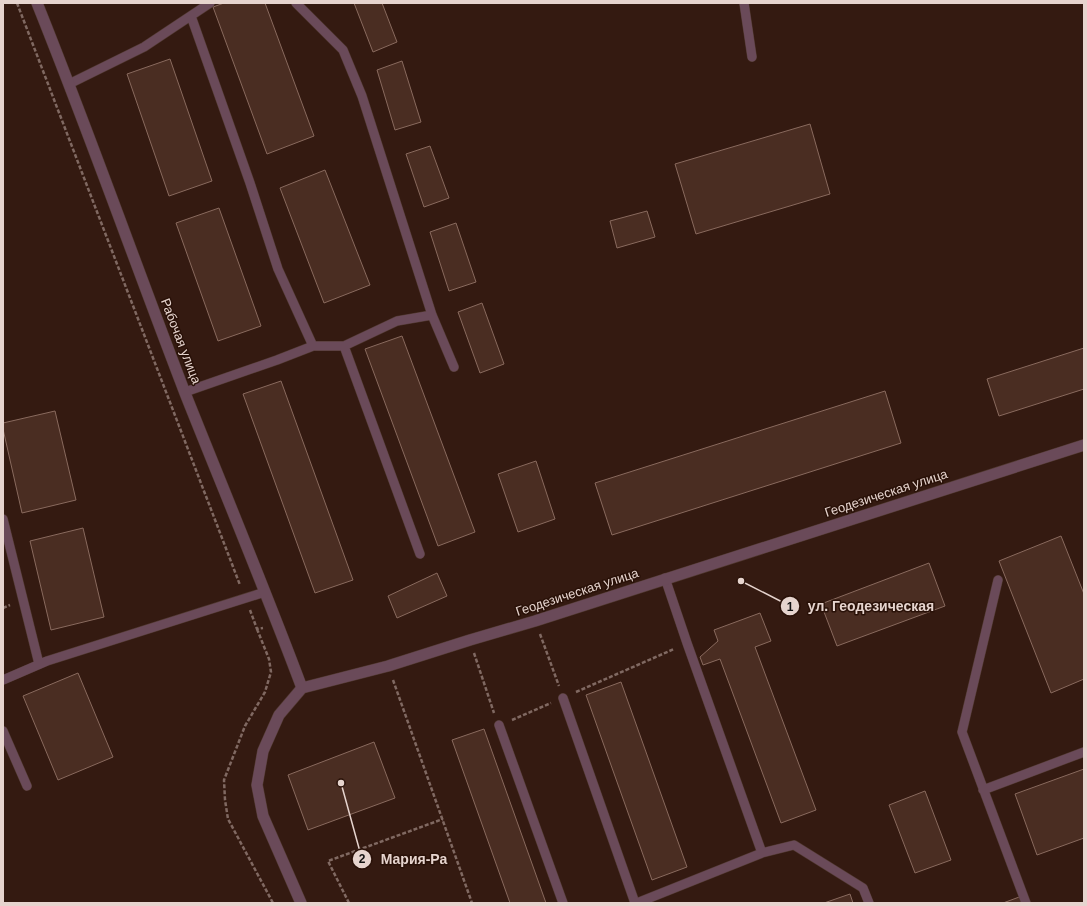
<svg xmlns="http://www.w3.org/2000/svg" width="1087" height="906" viewBox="0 0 1087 906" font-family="Helvetica,sans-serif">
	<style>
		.building { fill: #4a2d22; stroke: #896a5e }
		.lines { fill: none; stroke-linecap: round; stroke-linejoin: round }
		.service-casing { stroke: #50382f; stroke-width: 10 }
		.minor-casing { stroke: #50382f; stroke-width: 12 }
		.path { stroke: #806962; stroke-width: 2.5; stroke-dasharray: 4 2; stroke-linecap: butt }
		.service { stroke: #6a4a59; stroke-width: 9 }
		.minor { stroke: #6a4a59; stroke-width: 11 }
		.labels { text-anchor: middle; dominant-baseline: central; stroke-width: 3; stroke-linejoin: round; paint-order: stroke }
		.street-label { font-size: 13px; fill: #e6d4ce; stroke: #291108 }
		.leader { fill: none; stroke: #e6d4ce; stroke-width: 1.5 }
		.callout-dot { fill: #e6d4ce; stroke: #291108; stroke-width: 1.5 }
		.mark-label { font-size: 12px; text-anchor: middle; font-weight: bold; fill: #111 }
		.callout-label { font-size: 14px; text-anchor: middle; font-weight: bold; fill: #e6d4ce; stroke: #291108; stroke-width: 3; stroke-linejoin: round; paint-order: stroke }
	</style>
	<rect width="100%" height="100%" fill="#341a11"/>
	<!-- building -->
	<path class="building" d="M224,3H265L314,136L267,154L213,7Z
		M354,3H382L397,42L373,52Z
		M170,59L212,181L169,196L127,74Z
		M402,61L421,122L395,130L377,70Z
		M810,124L830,194L696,234L675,164Z
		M430,146L449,198L424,207L406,154Z
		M325,170L370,285L324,303L280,188Z
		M219,208L261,326L218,341L176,223Z
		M647,211L655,237L617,248L610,221Z
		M456,223L476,282L449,291L430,232Z
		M482,303L504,364L480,373L458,312Z
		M402,336L475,532L438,546L365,349Z
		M1084,348V389L999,416L987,379Z
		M281,381L353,580L315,593L243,394Z
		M885,391L901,443L612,535L595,483Z
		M55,411L76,500L22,513L3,429V423Z
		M536,461L555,519L518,532L498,474Z
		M83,528L104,617L51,630L30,541Z
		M1061,536L1084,594V679L1051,693L999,561Z
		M929,563L945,606L837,646L821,604Z
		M437,573L447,596L397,618L388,596Z
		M760,613L771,641L755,647L816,810L781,823L720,659L703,665L700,657L718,641L714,630Z
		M78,673L113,757L58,780L23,696Z
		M621,682L687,867L652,880L586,695Z
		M484,729L546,903H510L452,740Z
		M374,742L395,798L308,830L288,775Z
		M1084,769V838L1037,855L1015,794Z
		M925,791L951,860L915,873L889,805Z
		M850,894L853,903H824Z
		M1022,896L1024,903H1003Z"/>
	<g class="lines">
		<!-- service casing -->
		<g class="service-casing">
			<path id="service" d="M296,3L343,50L362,96L432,315L454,367
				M744,3L752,57
				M191,16L250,183L278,269L313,346H344L420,554
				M69,84L144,47L210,3
				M344,346L397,321L432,315
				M185,392L277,360L313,346
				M3,519L39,664
				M665,578L687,643L762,853
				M998,580L962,732L1026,903
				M3,680L47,661L265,592
				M563,698L635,903
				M499,725L563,903
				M3,731L27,786
				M983,790L1084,752
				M637,903L762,853L794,845L863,888L869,903"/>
		</g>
		<!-- minor casing -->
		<g class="minor-casing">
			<path id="minor" d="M37,3C89,132 135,263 185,393C224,491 265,589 302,688
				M301,903L263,816L257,785L263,751L279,715L302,688L388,666L470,640L535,621L1084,445"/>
		</g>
		<!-- path -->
		<path class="path" d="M17,3L240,585
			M3,608L10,605
			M250,610L257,629L263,628
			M257,629L269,659L271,672L265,692L245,726L224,780L225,800L228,819L273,903
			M540,634L559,686
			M474,653L494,713
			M393,680L472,903
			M576,692L674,649
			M512,720L551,703
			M349,903L328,861L443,819"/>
		<!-- service -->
		<use href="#service" class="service"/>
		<!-- minor -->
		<use href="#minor" class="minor"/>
	</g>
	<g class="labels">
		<!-- street labels -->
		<g class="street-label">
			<text transform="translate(181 341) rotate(69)">Рабочая улица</text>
			<text transform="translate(886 493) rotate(-18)">Геодезическая улица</text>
			<text transform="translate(577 592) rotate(-18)">Геодезическая улица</text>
		</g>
	</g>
	<!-- callouts -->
	<path class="leader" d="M741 581L790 606M341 783L362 859"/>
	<g class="callout-dot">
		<circle cx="741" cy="581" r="4"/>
		<circle cx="341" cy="783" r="4"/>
		<circle cx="790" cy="606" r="10"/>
		<circle cx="362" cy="859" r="10"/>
	</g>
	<g class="mark-label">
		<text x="790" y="611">1</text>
		<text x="362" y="863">2</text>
	</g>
	<g class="callout-label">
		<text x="871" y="611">ул. Геодезическая</text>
		<text x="414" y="864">Мария-Ра</text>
	</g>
	<!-- border -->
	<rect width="1087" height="906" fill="none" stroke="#e6d4ce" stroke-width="8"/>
</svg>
